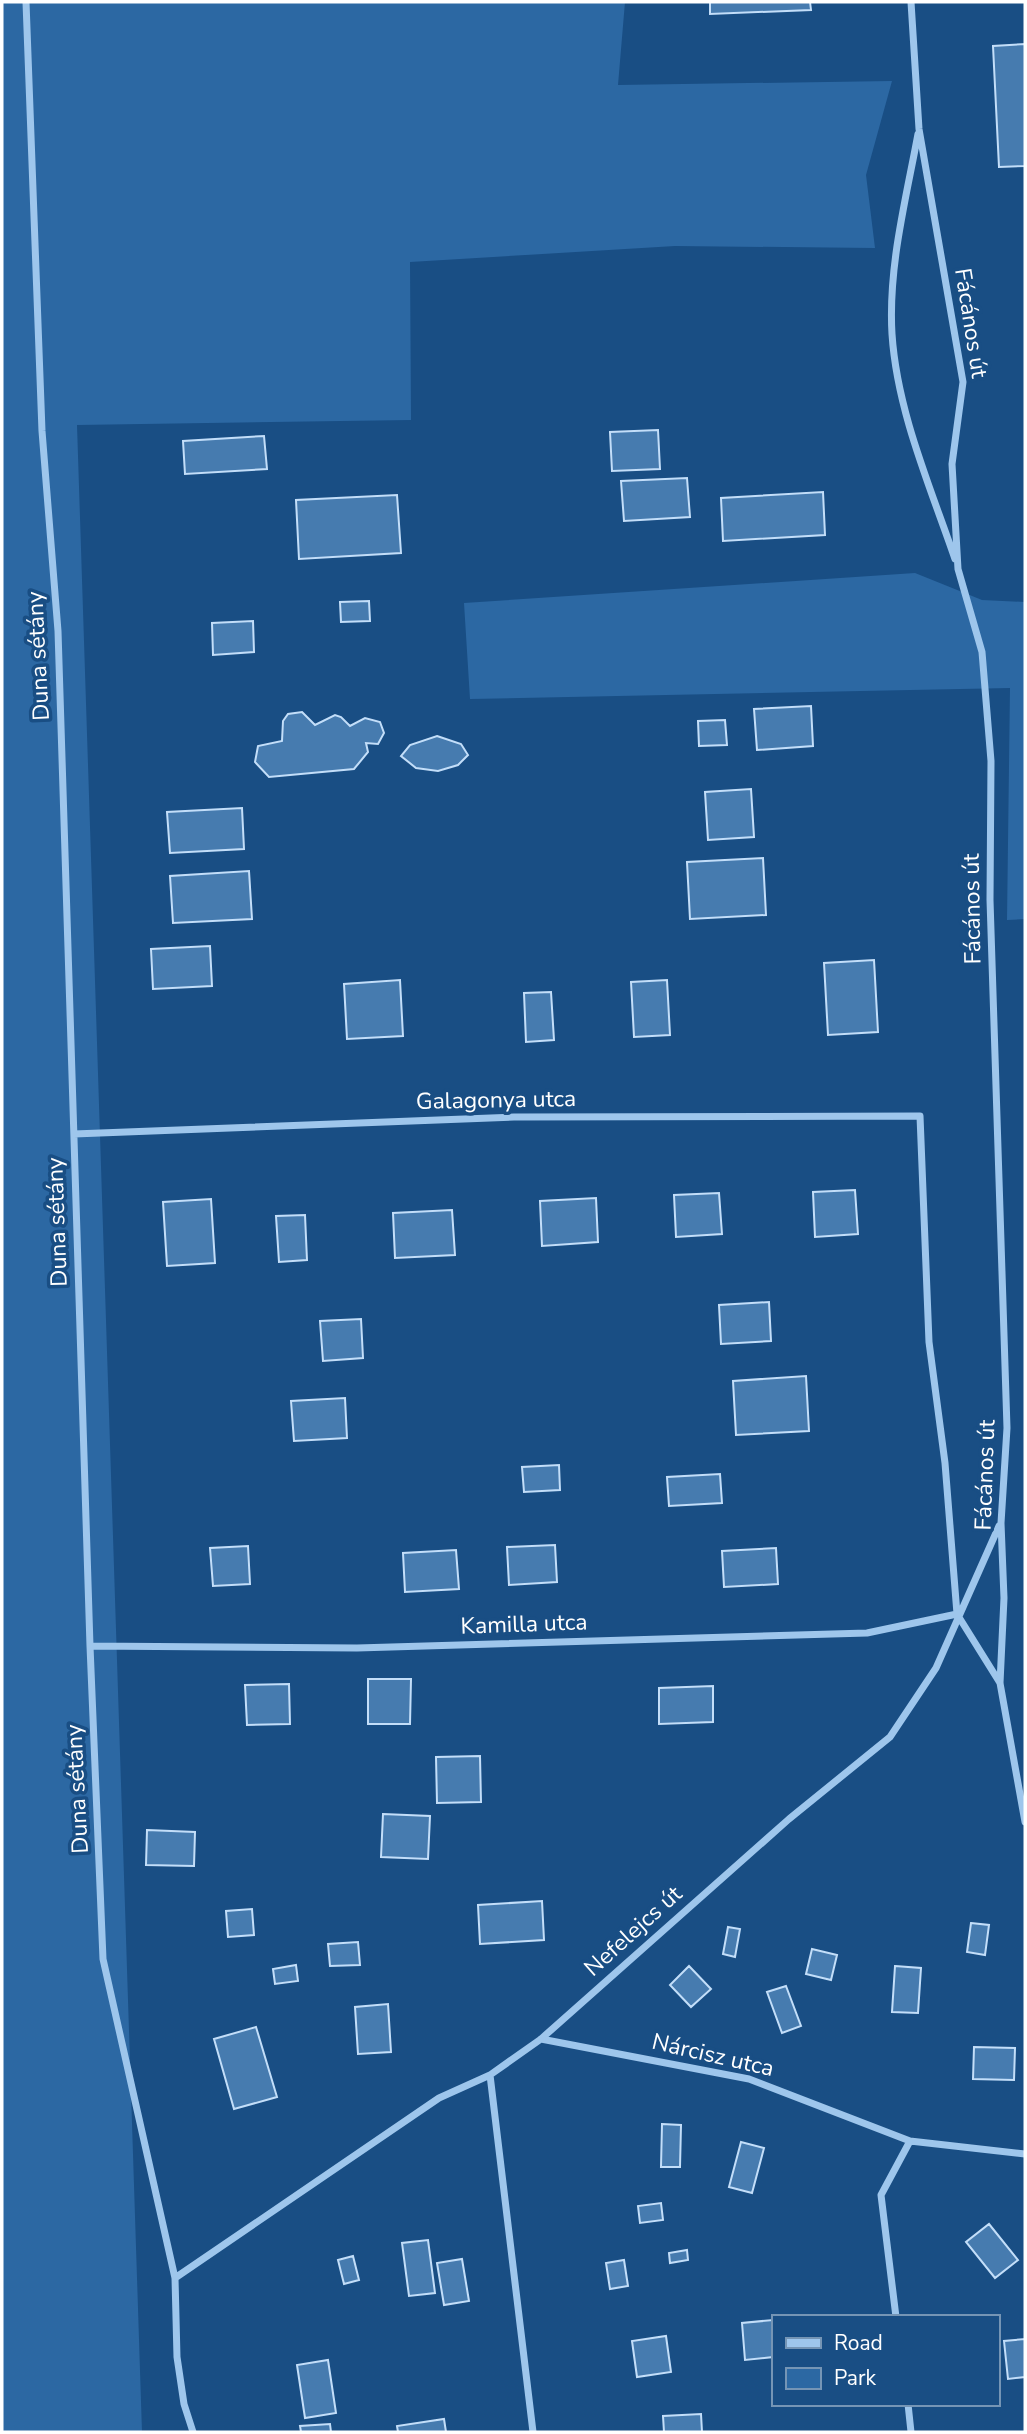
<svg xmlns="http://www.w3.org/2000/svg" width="1027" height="2434" viewBox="0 0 1027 2434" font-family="'Nunito Sans',sans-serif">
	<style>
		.green { fill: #2c68a3 }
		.building { fill: #467baf; stroke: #c3def9; stroke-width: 2 }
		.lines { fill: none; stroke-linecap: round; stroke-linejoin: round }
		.minor { stroke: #9ec6ec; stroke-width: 7 }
		.labels { text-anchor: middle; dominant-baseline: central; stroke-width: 7; stroke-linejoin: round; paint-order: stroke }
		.street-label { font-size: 23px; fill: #fff; stroke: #194e84 }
	</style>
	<rect width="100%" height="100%" fill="#194e84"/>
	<!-- green -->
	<path class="green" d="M2,2H625L618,85L892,81L866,175L875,248L675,246L410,262L411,420L77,425L142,2432H2Z
		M915,573L982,600L1025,602V919L1007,920L1010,688L470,699L464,603Z"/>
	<!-- building -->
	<path class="building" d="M710,2H810L811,10L710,14Z
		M1025,44V166L999,167L993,46Z
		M658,430L660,469L612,471L610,432Z
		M264,436L267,469L185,474L183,441Z
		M687,478L690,517L624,521L621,481Z
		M823,492L825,535L723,541L721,498Z
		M397,495L401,553L299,559L296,500Z
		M369,601L370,621L341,622L340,602Z
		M253,621L254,652L213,655L212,623Z
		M811,706L813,746L757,750L754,709Z
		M302,712L315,725L335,715L341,717L350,726L365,718L380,722L384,733L378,744L366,743L368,752L354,769L269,777L255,762L258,746L282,741L283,721L288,714Z
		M725,720L727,745L699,746L698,721Z
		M437,736L461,744L468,755L458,765L438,771L416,768L401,756L410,745Z
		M751,789L754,837L708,840L705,792Z
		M242,808L244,849L170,853L167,812Z
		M763,858L766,915L690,919L687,862Z
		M249,871L252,919L173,923L170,876Z
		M210,946L212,986L153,989L151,949Z
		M874,960L878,1032L828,1035L824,963Z
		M400,980L403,1036L347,1039L344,984Z
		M667,980L670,1035L634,1037L631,982Z
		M551,992L554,1040L526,1042L524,993Z
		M855,1190L858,1234L815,1237L813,1192Z
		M719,1193L722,1234L676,1237L674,1195Z
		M596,1198L598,1242L542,1246L540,1201Z
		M211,1199L215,1263L167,1266L163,1202Z
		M452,1210L455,1255L395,1258L393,1213Z
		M305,1215L307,1260L279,1262L276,1216Z
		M769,1302L771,1341L721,1344L719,1305Z
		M361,1319L363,1358L323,1361L320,1321Z
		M806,1376L809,1431L736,1435L733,1381Z
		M345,1398L347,1438L294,1441L291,1401Z
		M559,1465L560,1490L524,1492L522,1467Z
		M720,1474L722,1503L669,1506L667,1477Z
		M555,1545L557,1582L509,1585L507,1547Z
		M248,1546L250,1584L213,1586L210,1548Z
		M776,1548L778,1584L724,1587L722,1551Z
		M456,1550L459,1589L405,1592L403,1553Z
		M368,1679H411L410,1724H368Z
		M289,1684L290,1724L247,1725L245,1685Z
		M713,1686V1722L659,1724V1688Z
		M480,1756L481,1802L437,1803L436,1757Z
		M383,1814L430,1816L428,1859L381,1857Z
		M147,1830L195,1832L194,1866L146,1865Z
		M542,1901L544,1940L480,1944L478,1905Z
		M252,1909L254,1935L228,1937L226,1911Z
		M971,1923L989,1925L985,1955L967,1952Z
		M728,1927L740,1929L735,1957L723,1954Z
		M358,1942L360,1965L330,1966L328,1944Z
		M812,1949L837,1955L831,1980L806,1974Z
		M296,1965L298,1981L275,1984L273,1969Z
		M689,1966L711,1989L691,2007L670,1985Z
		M895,1966L921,1968L918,2013L892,2012Z
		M786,1986L801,2026L782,2033L767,1992Z
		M388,2004L391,2052L358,2054L355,2007Z
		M256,2027L277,2097L234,2109L214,2039Z
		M974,2047L1015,2048L1014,2080L973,2079Z
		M662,2124L681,2125L680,2167H661Z
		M741,2142L764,2148L752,2193L729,2187Z
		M661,2203L663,2220L640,2223L638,2206Z
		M989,2224L1018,2260L995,2278L966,2242Z
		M428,2240L435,2293L409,2296L402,2243Z
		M687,2250L688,2260L670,2263L669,2253Z
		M353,2256L359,2280L344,2284L338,2260Z
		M462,2259L469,2301L444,2305L437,2263Z
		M624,2260L628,2286L610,2289L606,2263Z
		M773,2320V2357L745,2360L742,2323Z
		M666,2336L671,2372L637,2377L632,2341Z
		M1025,2339V2377L1008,2379L1004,2341Z
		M328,2360L336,2413L305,2418L297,2365Z
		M701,2414L702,2432H664L663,2416Z
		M444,2419L446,2432H398L397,2426Z
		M330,2424L331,2432H301L300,2426Z"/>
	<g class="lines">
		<!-- minor -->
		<path class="minor" d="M26,2L42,431L58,631L90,1646L103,1959L175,2278L177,2357L184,2404L193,2432
			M911,2L919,129L963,382L952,464L958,569L982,652L991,761L990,900L1007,1428L1001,1523L1004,1598L1000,1683L1025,1822
			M918,134C906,199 888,267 892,334C897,411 930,486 955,559
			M74,1134L514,1117L920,1116L929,1342L945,1463L957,1614L1000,1683
			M90,1646L357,1648L867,1633L957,1614
			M541,2039L749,2079L910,2141
			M175,2278L439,2098L490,2075
			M896,2317L881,2195L910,2141L1025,2154
			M908,2404L911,2432
			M533,2432L490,2075L541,2039L789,1819L890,1737L936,1668L999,1526"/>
	</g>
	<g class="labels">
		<!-- street labels -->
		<g class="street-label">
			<text transform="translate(971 323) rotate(81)">Fácános út</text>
			<text transform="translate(38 656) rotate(-93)">Duna sétány</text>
			<text transform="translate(972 909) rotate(-91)">Fácános út</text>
			<text transform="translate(496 1100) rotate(-1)">Galagonya utca</text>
			<text transform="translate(57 1222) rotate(-92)">Duna sétány</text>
			<text transform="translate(985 1475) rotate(-88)">Fácános út</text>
			<text transform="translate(524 1624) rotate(-2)">Kamilla utca</text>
			<text transform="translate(77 1789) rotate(-93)">Duna sétány</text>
			<text transform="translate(633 1931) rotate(-42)">Nefelejcs út</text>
			<text transform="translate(713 2055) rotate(13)">Nárcisz utca</text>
		</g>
	</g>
	<!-- border -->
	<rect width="1027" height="2434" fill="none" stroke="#ffffff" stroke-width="7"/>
	<!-- legend -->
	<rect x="772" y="2315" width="228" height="91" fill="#194e84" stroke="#7595b5" stroke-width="2"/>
	<rect x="786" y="2338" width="35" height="10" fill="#9ec6ec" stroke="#7595b5" stroke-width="2"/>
	<text x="834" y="2350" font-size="21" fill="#ffffff">Road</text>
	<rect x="786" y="2368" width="35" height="21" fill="#2c68a3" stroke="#7595b5" stroke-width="2"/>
	<text x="834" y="2385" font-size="21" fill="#ffffff">Park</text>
</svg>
